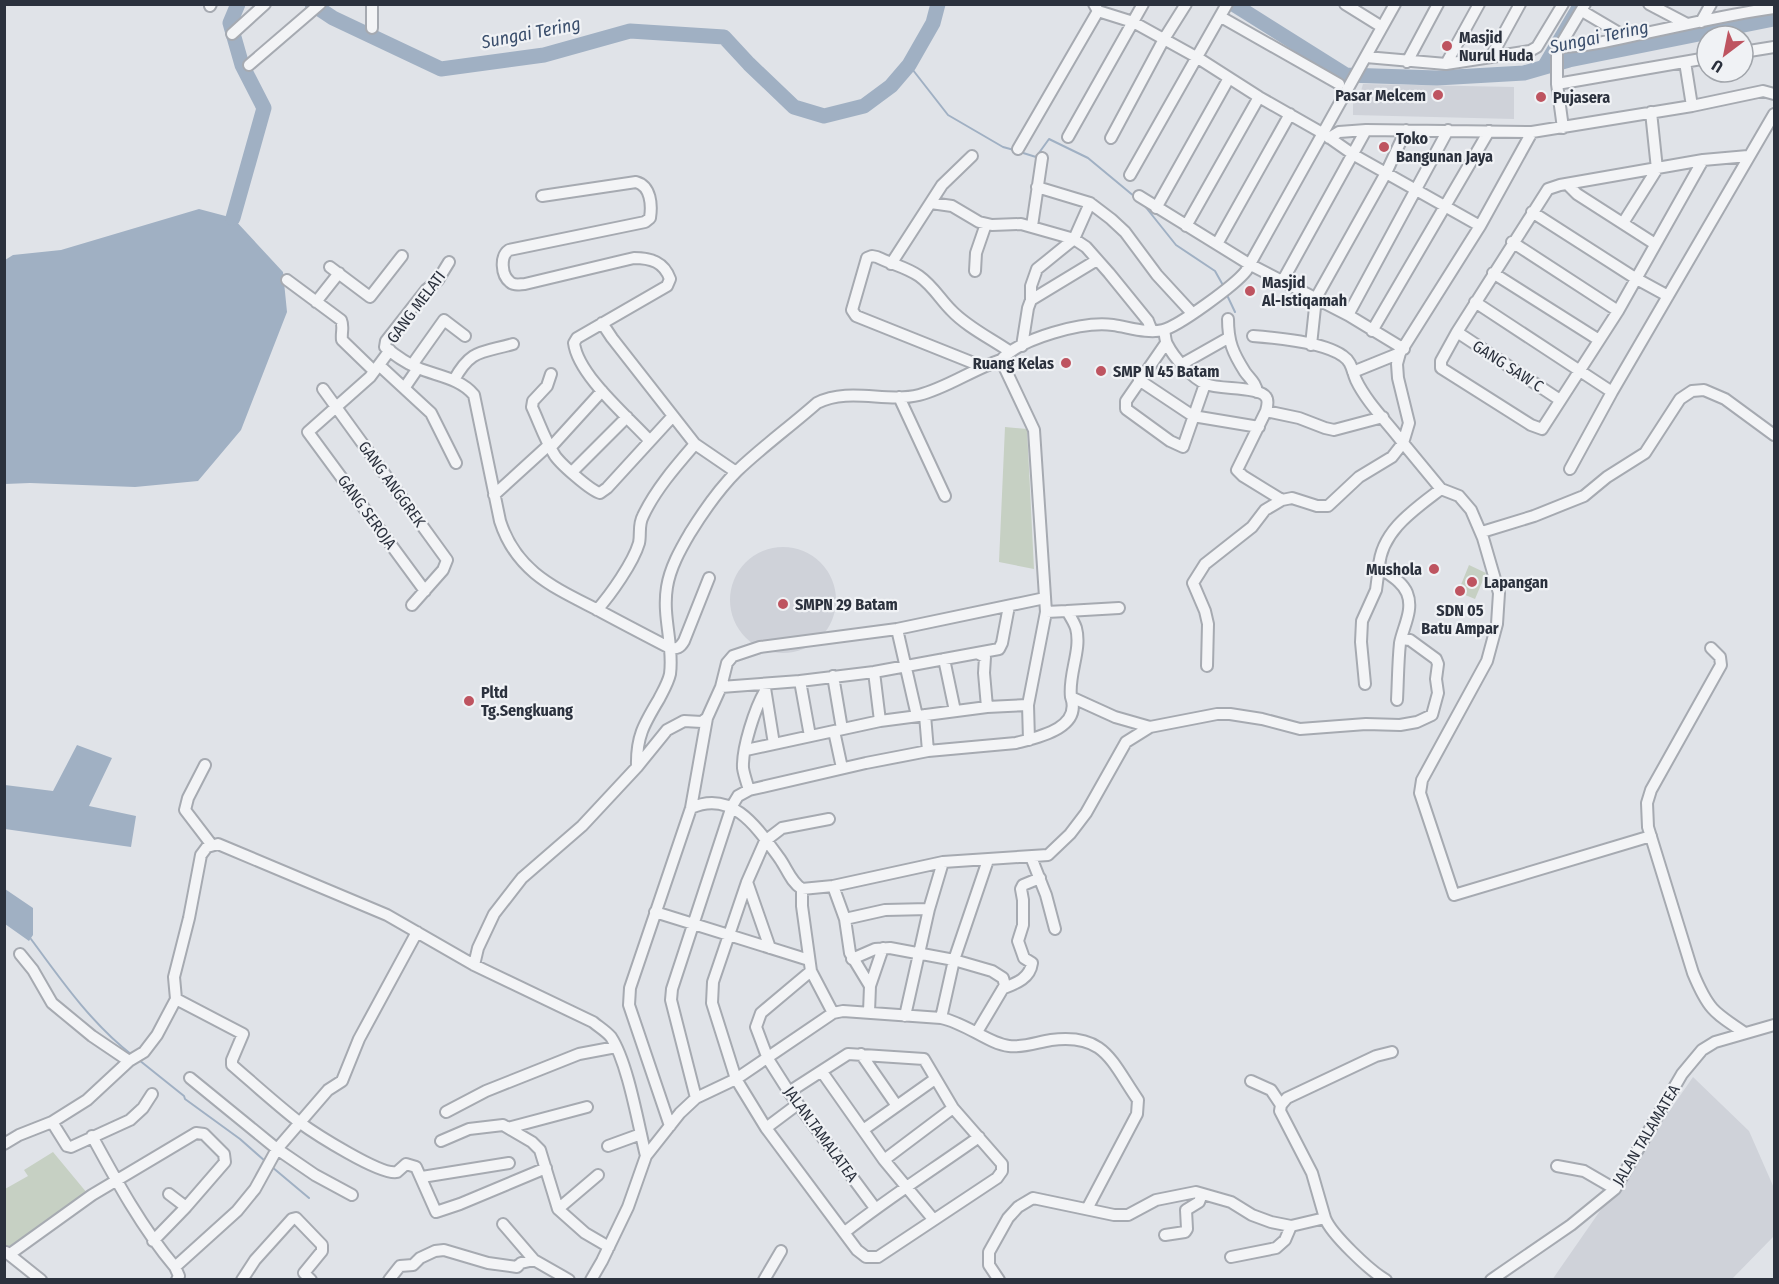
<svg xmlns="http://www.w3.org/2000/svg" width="1779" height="1284" viewBox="0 0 1779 1284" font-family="'Fira Sans Condensed',sans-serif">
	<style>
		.built { fill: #cfd2d9 }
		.green { fill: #c6d0c3 }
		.water { fill: #a0b0c3 }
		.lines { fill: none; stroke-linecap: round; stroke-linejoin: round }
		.stream { stroke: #a0b0c3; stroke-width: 2 }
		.canal { stroke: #a0b0c3; stroke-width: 8 }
		.river { stroke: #a0b0c3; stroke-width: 15 }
		.minor-casing { stroke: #a6aab1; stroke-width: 14 }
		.minor { stroke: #f3f4f6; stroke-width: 10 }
		.poi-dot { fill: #be5460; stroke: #f0f2f5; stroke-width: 2 }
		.labels { text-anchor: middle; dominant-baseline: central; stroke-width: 4.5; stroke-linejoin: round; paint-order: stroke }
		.poi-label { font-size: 16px; font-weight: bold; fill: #2b313d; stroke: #f0f2f5; text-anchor: start }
		.street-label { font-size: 16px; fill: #2b313d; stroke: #f0f2f5 }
		.water-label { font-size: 18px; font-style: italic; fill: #3a4e6c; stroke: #f0f2f5 }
	</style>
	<rect width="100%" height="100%" fill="#e0e3e8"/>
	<!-- built -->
	<path class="built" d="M1363,84L1514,87V119L1353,115V92L1361,91Z
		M730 600a53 53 0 1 1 106 0a53 53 0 1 1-106 0Z
		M1693,1077L1749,1131L1774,1188V1236L1732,1279L1552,1280Z"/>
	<!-- green -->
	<path class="green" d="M1005,427L1027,429L1034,569L999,562Z
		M1469,565L1486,573L1475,599L1458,592Z
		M53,1152L92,1199L15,1255L5,1247V1189L28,1176L24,1170Z"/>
	<!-- water -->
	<path class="water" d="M199,209L233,218L283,272L287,312L241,430L198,481L135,487L30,483L5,484V260L13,255L61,250Z
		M77,745L112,758L89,806L136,816L131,847L5,829V785L53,791Z
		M5,889L33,908V935L29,941L5,924Z"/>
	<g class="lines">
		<!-- stream -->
		<path class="stream" d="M909,65L948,115L1003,147L1014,150
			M1020,152L1036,157L1049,139L1088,158L1135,197
			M1144,205L1176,245L1215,271L1224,287
			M1226,293L1235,312
			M31,939C61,980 91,1023 132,1055
			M139,1060L184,1096L185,1099L240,1139L265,1161
			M272,1167L309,1198"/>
		<!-- canal -->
		<path class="canal" d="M1539,69L1577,4"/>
		<!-- river -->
		<path class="river" d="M312,4L333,18L441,69L544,55L630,31L724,37L749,64L794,107L824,116L864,106L891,86L909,65L933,23L938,4
			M1233,4L1346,75L1437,78L1524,73L1569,60L1774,19
			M233,218L264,108L242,65L230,23L238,4"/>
		<!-- minor casing -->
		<g class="minor-casing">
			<path id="minor" d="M372,4V28
				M1094,4L1098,11L1133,22L1198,58L1259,97L1324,134L1354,155L1480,226
				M1345,4L1382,27
				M1649,4L1687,24
				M210,6L211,4
				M1582,11L1626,37
				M1221,17L1339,84
				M1701,22L1711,4
				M232,34L265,4
				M1558,47C1585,47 1614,40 1641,34C1685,25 1730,14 1774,8
				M1743,52L1774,47
				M1366,57L1446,64L1530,51L1537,47L1563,4
				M1491,57L1520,4
				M1407,62L1438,4
				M1685,62L1692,106
				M1446,64L1479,4
				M249,65L320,4
				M1557,84L1707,58
				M1563,128L1557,84V51L1585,4
				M1532,132L1480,226L1400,353L1397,364L1398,378L1409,423L1403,443L1441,489L1459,496L1471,510L1483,538L1499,593L1497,624L1487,661L1422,780L1420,793L1454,895L1651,836
				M1068,137L1143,4
				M1111,138L1164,39L1186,4
				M1329,138L1339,132L1366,130L1532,132L1692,106L1763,91L1774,94
				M1018,149L1098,11
				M1703,160L1618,311L1542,429L1531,425L1441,368V361L1457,332L1548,189L1560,185L1703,160L1748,156
				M1130,175L1227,4
				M1567,184L1577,194L1655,244
				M1037,187L1090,203L1111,219L1125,232L1157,275L1192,313
				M542,196L636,182C651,186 652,205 650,218L645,222L509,250C500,256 501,275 510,282C514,286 520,284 525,284L634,258C651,258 664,262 670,279L667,286L577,338L574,343C578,375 627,416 649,440
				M1139,196L1249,264L1348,315L1404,349
				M931,203L952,206L979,222L992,225L1021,224L1074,239L1086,247L1109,273L1148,321L1152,331
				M1156,208L1229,78
				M1532,212L1635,278L1668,296
				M1623,223L1657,169L1651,112
				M1032,226L1042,158
				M1186,226L1259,97
				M1512,242L1618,311
				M1217,244L1290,114
				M449,262L438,280L426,290L386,341L385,347C395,355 405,363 418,368C437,376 460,378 474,395L500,521C516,571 553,587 596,609C620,622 645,635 670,648C677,649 680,648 684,641L709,578
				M891,264L942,185L972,156
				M330,267L370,297L402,256
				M975,271L976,253L986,224
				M1493,273L1599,340
				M287,280L341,320C344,327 341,332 342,340L374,371
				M1282,282L1366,130
				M1031,300V286L1037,269L1074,239L1090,203
				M316,302L339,273
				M1475,302L1612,392
				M1348,315L1448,130
				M1228,319C1228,342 1233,353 1245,372C1250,379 1256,383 1257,392
				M602,323L612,338L695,444L736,472
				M1164,330C1165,334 1165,340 1167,344C1174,358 1192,378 1206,384C1219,390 1259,386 1266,397C1269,401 1267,407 1266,411L1237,470L1243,476L1282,500
				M1372,331L1489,131
				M1457,332L1560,400
				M1166,343L1126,401V409L1170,441L1183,447L1205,384
				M1311,345L1316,298L1386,173L1406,130
				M1022,346L1028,308L1031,300L1097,260
				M390,350L370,377L308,432L425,591
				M1001,360L1034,430L1046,612L1028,705L1029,740
				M1182,364L1228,338
				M379,365L431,413L456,463
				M412,365L444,320L465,336
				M981,366L856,316L852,310L867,258L872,256L877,257C891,264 906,267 919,276C933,286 940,299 951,310C967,327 990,338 1009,351
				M1353,372L1400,353
				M551,374L547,386L533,401L532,407C539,422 545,440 554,454C558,462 591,491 600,493L607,488L672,417
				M454,380C471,349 481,353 513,344
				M1139,380L1193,416L1259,427
				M405,387L418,368
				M323,389L447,560L443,570L412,605
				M899,397L945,496
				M1266,411L1299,418L1325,428L1334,430L1383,417
				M551,447L602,391
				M1570,469L1612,392L1774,114
				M572,472L627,417
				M494,495L550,444
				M1482,532L1534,516L1584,496L1607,477L1645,453L1680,399L1692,391L1704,390L1725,399L1774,435
				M597,610C611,594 633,563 639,543C641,534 638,525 643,516C655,490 676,466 695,444
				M1067,611L1119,608
				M1046,612L1067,611C1070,616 1074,622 1076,628C1082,650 1068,674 1071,697L1115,717L1150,727
				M897,629L917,716
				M1711,648L1720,657L1721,665L1651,790L1647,803L1648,827L1693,973C1708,1009 1713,1012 1745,1033
				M979,654L985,657L984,673L987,707
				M944,659L955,711
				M1207,666L1208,624L1205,611L1193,583L1205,564L1252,527L1265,510L1282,500L1292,498L1317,506H1328L1359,477L1392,457L1403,443C1388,423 1367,403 1356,380C1352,371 1352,362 1343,356C1323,342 1278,338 1253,336
				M874,672L880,721
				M833,676L842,729
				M800,681L810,736
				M1365,684L1361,642L1362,621L1376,590L1379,567
				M721,687L800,681L874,672L999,649L1002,643L1009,606
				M765,688L774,744
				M1397,700C1398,681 1398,662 1400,643C1403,627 1414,610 1407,593C1402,581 1389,575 1379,567C1381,531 1415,509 1441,489
				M925,715L928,751
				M834,731L842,768
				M746,750L880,721L987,707L1028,705
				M205,765L188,798L185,810L211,844
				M637,767C636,737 644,724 659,699C663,691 668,683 670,674C674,645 662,617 667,587C670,568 680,550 690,533C703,512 719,489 737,471C762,447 791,426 817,403C849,387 886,403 919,395C947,388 973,369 1001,360C1021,338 1083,321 1113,325C1128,327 1148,334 1163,330C1179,326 1235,285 1246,271L1395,4
				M749,790C747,783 744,775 743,768C742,748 755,708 765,691
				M691,808C733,789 758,829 780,859C787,869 791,882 802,889V906L811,971L833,1013
				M1031,857L1046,895L1055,929
				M747,882L770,948
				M833,886L845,919L850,953L870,986L869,1012
				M802,889L833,886L943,862L1048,855L1070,834L1086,813L1126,742L1150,727L1217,714H1230L1262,719L1300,729L1366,724L1400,725L1417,722L1432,715L1438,693L1436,679L1438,664L1436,659L1410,640L1401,639
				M655,912L809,960
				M845,919L885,910L929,909
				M20,954L33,970L52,1003L92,1036L129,1061
				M852,959L875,949L890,948L954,960L992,971L1003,978L1005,985L977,1032
				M474,965L478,948L494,914L522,878L582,826L637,767L667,730L684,721L702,722L707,718
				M811,971L761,1013L756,1027L768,1059L789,1092L875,1208
				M870,986L883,948
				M1004,988C1017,983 1030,978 1032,963L1024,958L1018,941L1023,925V900L1021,889L1023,885L1040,878
				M176,999L243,1034L232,1060V1065C254,1084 276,1104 299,1122C314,1133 381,1176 397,1172L406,1164L416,1167L436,1212L460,1204L546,1168
				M905,1016L929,909L943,862
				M941,1018L954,960L988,860
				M861,1054L897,1106
				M822,1072L884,1160L933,1219
				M190,1078L277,1149L315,1175L352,1195
				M1251,1081L1271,1090L1281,1105
				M789,1092L848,1054L924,1059L953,1108L1002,1164V1171L997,1178L878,1257H866L857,1250L766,1128L736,1079L712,1003L713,982L747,882L765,841L782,828L829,819
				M696,1098L671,1000L672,989L732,806L738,796L749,790L866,763L928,751L1016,743C1039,737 1082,728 1071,697
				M446,1112L486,1091L579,1054L616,1047
				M52,1122L67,1146L71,1147L130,1120L143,1108L152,1094
				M670,1126L629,1005L630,988L691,808L707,718L721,687L727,663L733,656L760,647L897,629L1045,598
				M508,1128L587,1107
				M766,1128L798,1104
				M863,1130L935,1079
				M92,1136C117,1182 142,1228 175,1267
				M441,1141L469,1129L503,1125L532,1142L540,1150L558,1209
				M4,1144L19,1135L52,1122L87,1100L129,1061L144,1052L157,1035L176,999L174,977L189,918L201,855L207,847L218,844L387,915L474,965L593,1022C599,1027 606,1031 611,1037C628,1063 638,1124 646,1156
				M608,1146L641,1134
				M884,1160L953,1108
				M1557,1166L1584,1171L1615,1189
				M598,1175L558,1209L585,1233L609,1247
				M422,1177L509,1163
				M1325,1218L1312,1173L1280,1111L1281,1105L1287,1098L1376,1056L1392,1052
				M503,1224L534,1260
				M845,1232C888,1198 934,1169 979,1137
				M1165,1235L1185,1232L1187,1229L1186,1210L1199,1202L1202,1194
				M153,1241L186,1207
				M6,1252L41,1280
				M10,1254L92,1195L196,1133L204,1134L224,1154L225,1162L186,1207L169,1194
				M1231,1257L1276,1248L1285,1240L1291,1226
				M177,1280L179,1276L175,1267L237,1211L255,1189L277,1149L328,1090L342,1081L359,1039L417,932
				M242,1280L255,1260L292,1219L296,1218L322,1245V1251L304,1273L311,1280
				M389,1280L400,1266L413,1265L420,1258L435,1251L444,1250L488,1263L517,1267L521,1263L534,1260L569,1280
				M591,1280L602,1261L628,1207L646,1156L680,1113L696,1098L736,1079L833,1013L843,1011L941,1018C966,1023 989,1044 1009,1046C1023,1048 1038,1042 1051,1040C1105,1033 1111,1061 1138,1100L1137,1114L1087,1209
				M764,1280L781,1251
				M999,1280L989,1265V1252L1008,1218L1018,1207L1033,1198L1114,1215H1128L1156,1200L1196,1192L1231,1202L1252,1215L1271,1222L1291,1226L1325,1218C1331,1234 1370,1271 1386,1280
				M1491,1280L1571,1225L1615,1189L1682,1074L1702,1050L1715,1042L1774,1025"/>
		</g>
		<!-- minor -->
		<use href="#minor" class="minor"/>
	</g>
	<!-- markers -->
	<g class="poi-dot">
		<circle cx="1447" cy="46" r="6"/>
		<circle cx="1438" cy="95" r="6"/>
		<circle cx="1541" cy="97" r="6"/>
		<circle cx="1384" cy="147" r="6"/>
		<circle cx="1250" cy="291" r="6"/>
		<circle cx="1066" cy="363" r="6"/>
		<circle cx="1101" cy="371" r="6"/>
		<circle cx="1434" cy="569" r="6"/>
		<circle cx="1472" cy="582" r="6"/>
		<circle cx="1460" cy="591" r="6"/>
		<circle cx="783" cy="604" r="6"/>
		<circle cx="469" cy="701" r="6"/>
	</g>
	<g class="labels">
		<!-- poi labels -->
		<g class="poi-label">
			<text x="1459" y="37">Masjid<tspan x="1459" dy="18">Nurul Huda</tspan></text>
			<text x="1426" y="95" text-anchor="end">Pasar Melcem</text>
			<text x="1553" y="97">Pujasera</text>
			<text x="1396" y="138">Toko<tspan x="1396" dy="18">Bangunan Jaya</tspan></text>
			<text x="1262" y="282">Masjid<tspan x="1262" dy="18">Al-Istiqamah</tspan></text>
			<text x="1054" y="363" text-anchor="end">Ruang Kelas</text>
			<text x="1113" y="371">SMP N 45 Batam</text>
			<text x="1422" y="569" text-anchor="end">Mushola</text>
			<text x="1484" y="582">Lapangan</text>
			<text x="795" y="604">SMPN 29 Batam</text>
			<text x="1460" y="610" text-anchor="middle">SDN 05<tspan x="1460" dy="18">Batu Ampar</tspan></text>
			<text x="481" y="692">Pltd<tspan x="481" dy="18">Tg.Sengkuang</tspan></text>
		</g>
		<!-- street labels -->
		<g class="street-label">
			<text transform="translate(416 307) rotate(-53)">GANG MELATI</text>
			<text transform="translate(1508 366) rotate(33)">GANG SAW C</text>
			<text transform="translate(392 484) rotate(54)">GANG ANGGREK</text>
			<text transform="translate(367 512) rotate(54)">GANG SEROJA</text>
			<text transform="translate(821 1134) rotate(54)">JALAN.TAMALATEA</text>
			<text transform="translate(1646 1135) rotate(-59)">JALAN TALAMATEA</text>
		</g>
		<!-- water labels -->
		<g class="water-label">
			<text transform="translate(531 33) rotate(-11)">Sungai Tering</text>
			<text transform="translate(1599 37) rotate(-12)">Sungai Tering</text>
		</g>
	</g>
	<!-- border -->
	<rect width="1779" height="1284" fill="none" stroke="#2b313d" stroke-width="12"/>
	<!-- north arrow -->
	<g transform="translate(1725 54) rotate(212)"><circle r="28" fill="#f0f2f5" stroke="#a1a5ab" stroke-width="1.5"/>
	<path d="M0-4.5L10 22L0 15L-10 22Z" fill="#be5460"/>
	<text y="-9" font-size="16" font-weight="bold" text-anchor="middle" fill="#2b313d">U</text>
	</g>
</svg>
